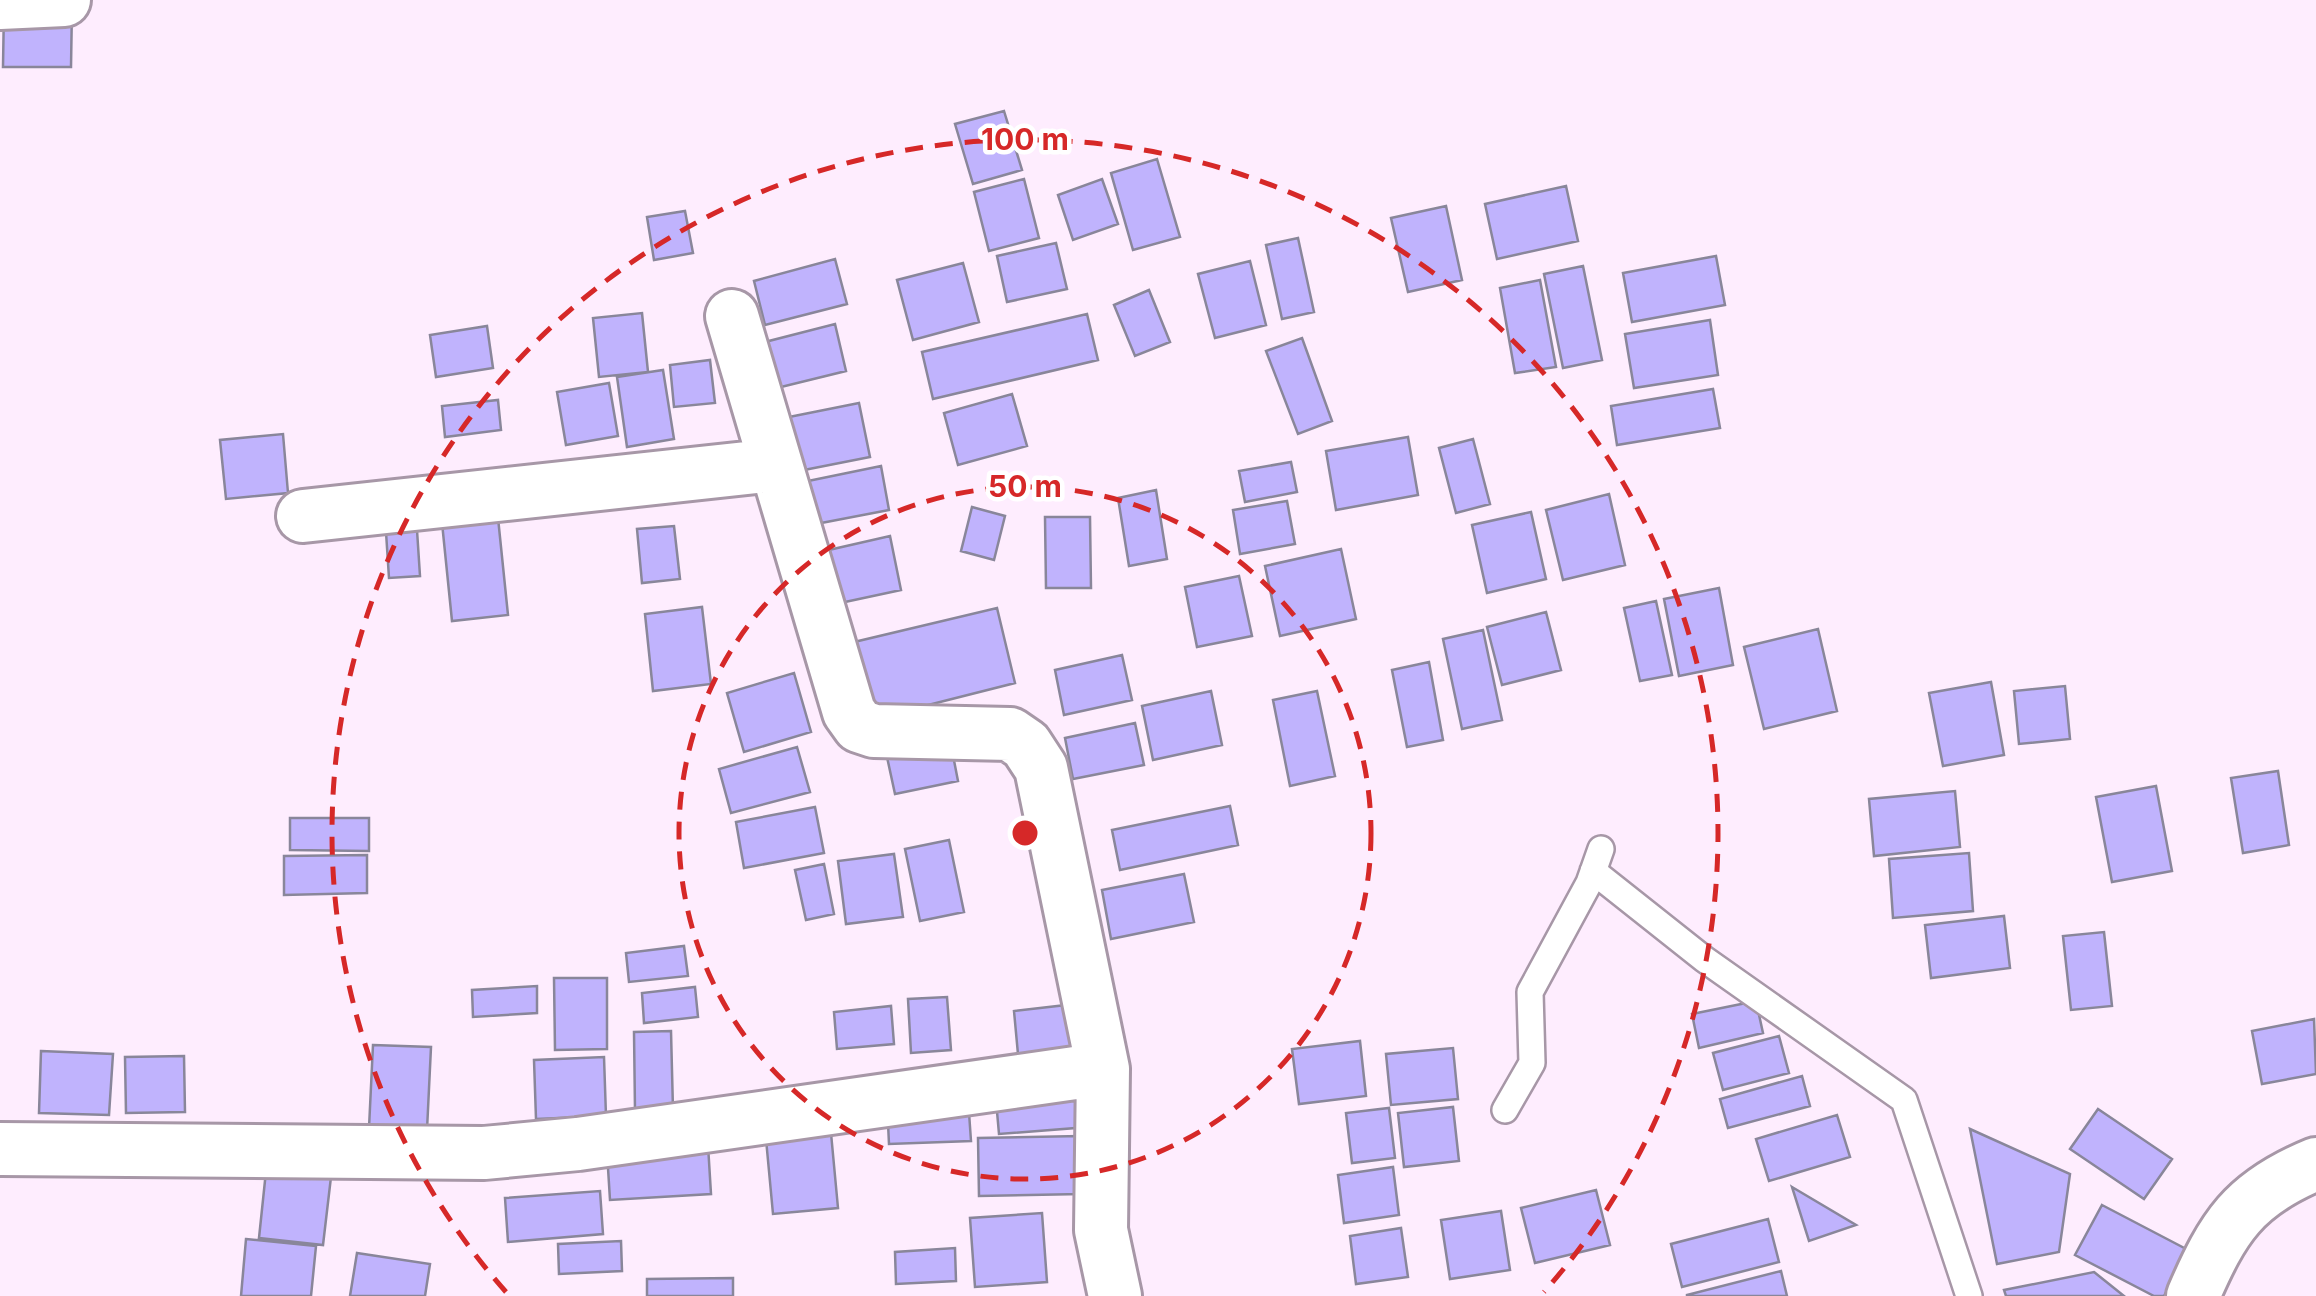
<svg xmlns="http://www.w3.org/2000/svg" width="2316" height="1296" viewBox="0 0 2316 1296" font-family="Inter,sans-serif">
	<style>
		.building { fill: #c0b3fd; stroke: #89869a; stroke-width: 2.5 }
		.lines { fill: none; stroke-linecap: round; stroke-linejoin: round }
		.lane-casing { stroke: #a797a7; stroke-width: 30 }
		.street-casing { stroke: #a797a7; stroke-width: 58 }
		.lane { stroke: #fff; stroke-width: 25 }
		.street { stroke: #fff; stroke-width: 52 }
		.ring { fill: none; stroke: #d62828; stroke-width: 5; stroke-dasharray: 18 12 }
		.centre { fill: #d62828; stroke: #fff; stroke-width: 5 }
		.ring-label { font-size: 30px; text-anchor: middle; font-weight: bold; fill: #d62828; stroke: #fff; stroke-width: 9; stroke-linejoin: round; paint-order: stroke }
	</style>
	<rect width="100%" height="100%" fill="#feedfe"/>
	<!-- building -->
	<path class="building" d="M4,6L72,7L71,67H3Z
		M1004,111L1022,170L973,184L955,124Z
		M1157,159L1180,237L1133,250L1111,173Z
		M1024,179L1039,238L989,251L974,192Z
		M1102,179L1118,224L1073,240L1058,195Z
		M1566,186L1578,241L1497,259L1485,204Z
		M1446,206L1462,280L1408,292L1391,218Z
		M685,211L693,253L654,260L647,217Z
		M1298,238L1314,312L1282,319L1266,245Z
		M1056,243L1067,289L1007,302L997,256Z
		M1716,256L1725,305L1632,322L1623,273Z
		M835,259L847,304L765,325L754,281Z
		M1250,261L1266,325L1215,338L1198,274Z
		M963,263L979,322L913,340L897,280Z
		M1583,266L1602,360L1563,368L1544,274Z
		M1540,280L1556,367L1515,373L1500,288Z
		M1149,290L1170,342L1135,356L1114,305Z
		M642,313L648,372L599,377L593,318Z
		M1087,314L1098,360L933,399L922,352Z
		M1710,320L1718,375L1634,388L1625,334Z
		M835,324L846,371L777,388L765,342Z
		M487,326L493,368L436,377L430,335Z
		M1302,338L1332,421L1298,434L1266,351Z
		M710,360L715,403L674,407L670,365Z
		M663,370L674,439L627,447L617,377Z
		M609,383L618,436L566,445L557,392Z
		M1713,389L1720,428L1617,445L1611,406Z
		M1012,394L1027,446L958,465L944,413Z
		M498,400L501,430L445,437L442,406Z
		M859,403L870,457L799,471L789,417Z
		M283,434L288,493L226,499L220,440Z
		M1408,437L1418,495L1336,510L1326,451Z
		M1473,439L1490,504L1456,513L1439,448Z
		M1291,462L1297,492L1245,502L1239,471Z
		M881,466L889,510L816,524L808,481Z
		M1156,490L1167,559L1129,566L1118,498Z
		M1609,494L1625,565L1563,580L1546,510Z
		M1287,501L1295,544L1240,554L1233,510Z
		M972,507L1005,516L994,560L961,551Z
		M497,508L508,615L452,621L441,513Z
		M1531,512L1546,579L1487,593L1472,525Z
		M1045,517H1090L1091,588H1046Z
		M674,526L680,579L642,583L637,529Z
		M417,530L420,576L389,578L386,532Z
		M890,536L901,590L831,605L820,552Z
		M1341,549L1356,619L1280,636L1265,566Z
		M1239,576L1252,636L1197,647L1185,587Z
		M1719,588L1733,665L1679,676L1664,599Z
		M1656,601L1672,675L1640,681L1624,608Z
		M702,607L711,684L653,691L645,614Z
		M997,608L1015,683L869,720L850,643Z
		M1546,612L1561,670L1502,685L1487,627Z
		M1818,629L1837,711L1764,729L1744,647Z
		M1483,630L1502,720L1462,729L1443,639Z
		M1122,655L1132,700L1064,715L1055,670Z
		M1429,662L1443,740L1407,747L1392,670Z
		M794,673L811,732L744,752L727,693Z
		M1991,682L2004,755L1943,766L1929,693Z
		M2065,686L2070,739L2019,744L2014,691Z
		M1211,691L1222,745L1153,760L1142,706Z
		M1317,691L1335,776L1290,786L1273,700Z
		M1135,723L1144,765L1073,779L1065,738Z
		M951,745L958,781L895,794L887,757Z
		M797,747L810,792L731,813L719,769Z
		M2278,771L2289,845L2243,853L2231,778Z
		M2156,786L2172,871L2112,882L2096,797Z
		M1955,791L1960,847L1874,856L1869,799Z
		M1230,806L1238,845L1120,870L1112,830Z
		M815,807L824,853L744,868L736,822Z
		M290,818H369V851L290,850Z
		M949,840L964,912L920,921L905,849Z
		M1969,853L1973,911L1893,918L1889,859Z
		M894,854L903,917L846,924L838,861Z
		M367,855V893L284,895V856Z
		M824,864L834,914L806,920L795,870Z
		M1184,874L1194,922L1111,939L1102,890Z
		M2004,916L2010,968L1931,978L1925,925Z
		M2104,932L2112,1006L2071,1010L2063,936Z
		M684,946L688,976L629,982L626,953Z
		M554,978H607V1049L555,1050Z
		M537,986V1013L473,1017L472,990Z
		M695,987L698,1017L644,1023L642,993Z
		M947,997L951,1050L911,1053L908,999Z
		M1756,1001L1763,1033L1699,1048L1692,1014Z
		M1084,1003L1089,1057L1019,1065L1014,1011Z
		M891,1006L894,1044L837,1049L834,1012Z
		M2314,1019L2316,1074L2262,1084L2252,1031Z
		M671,1031L673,1110L635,1111L634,1032Z
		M1779,1036L1789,1073L1723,1090L1713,1053Z
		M1360,1041L1366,1096L1299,1104L1292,1049Z
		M373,1045L431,1047L427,1130L369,1128Z
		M1453,1048L1458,1099L1391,1105L1386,1054Z
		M41,1051L113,1054L109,1115L39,1113Z
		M184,1056L185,1112L126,1113L125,1057Z
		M604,1057L606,1116L536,1119L534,1060Z
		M1802,1076L1810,1106L1728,1128L1720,1099Z
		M1085,1082L1088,1127L999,1134L995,1089Z
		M968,1098L971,1141L889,1144L887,1102Z
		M1453,1107L1459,1161L1404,1167L1398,1113Z
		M1389,1108L1395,1158L1352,1163L1346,1113Z
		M2098,1109L2172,1159L2144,1199L2070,1149Z
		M1837,1115L1850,1157L1769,1181L1756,1139Z
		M1970,1129L2070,1174L2059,1252L1997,1264Z
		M831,1133L838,1208L773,1214L766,1139Z
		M1080,1136L1081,1194L979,1196L978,1138Z
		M708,1145L711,1194L610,1200L607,1152Z
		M1393,1167L1399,1215L1344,1223L1338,1175Z
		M266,1171L331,1177L323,1245L259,1238Z
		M1792,1187L1856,1225L1809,1241Z
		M1596,1190L1610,1245L1535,1263L1521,1208Z
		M600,1191L603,1234L508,1242L505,1198Z
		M2102,1205L2188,1250L2164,1296H2154L2075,1255Z
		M1501,1211L1510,1270L1450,1279L1441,1220Z
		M1042,1213L1047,1282L975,1287L970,1218Z
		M1768,1219L1779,1262L1682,1287L1671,1244Z
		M1401,1228L1408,1277L1356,1284L1350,1236Z
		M246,1239L316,1246L311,1296H241Z
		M621,1241L622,1271L559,1274L558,1244Z
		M955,1248L956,1281L896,1284L895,1252Z
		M357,1253L430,1264L425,1296H350Z
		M1781,1271L1787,1296H1687V1295Z
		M2094,1272L2124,1296H2006L2004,1290Z
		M733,1278V1296H647V1279Z"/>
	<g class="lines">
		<!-- lane casing -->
		<g class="lane-casing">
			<path id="lane" d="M1593,871L1704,959L1904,1100L1969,1296
				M1505,1110L1532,1063L1530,992L1589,883L1601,849"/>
		</g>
		<!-- street casing -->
		<g class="street-casing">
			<path id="street" d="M0,3L64,0
				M732,316L849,712L859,726L874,731L1010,734L1026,745L1041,768L1103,1069L1101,1230L1115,1296
				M303,516L775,465
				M0,1149L484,1153L578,1144L1103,1069
				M2193,1296C2223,1227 2243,1194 2316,1164"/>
		</g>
		<!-- lane -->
		<use href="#lane" class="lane"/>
		<!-- street -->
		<use href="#street" class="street"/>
	</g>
	<!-- distance rings -->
	<g class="ring">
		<circle cx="1025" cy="833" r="346"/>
		<path d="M506 1292A693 693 0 1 1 1544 1292"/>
	</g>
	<circle cx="1025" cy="833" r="15" class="centre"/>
	<g class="ring-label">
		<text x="1025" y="150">100 m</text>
		<text x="1025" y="497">50 m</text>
	</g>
</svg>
